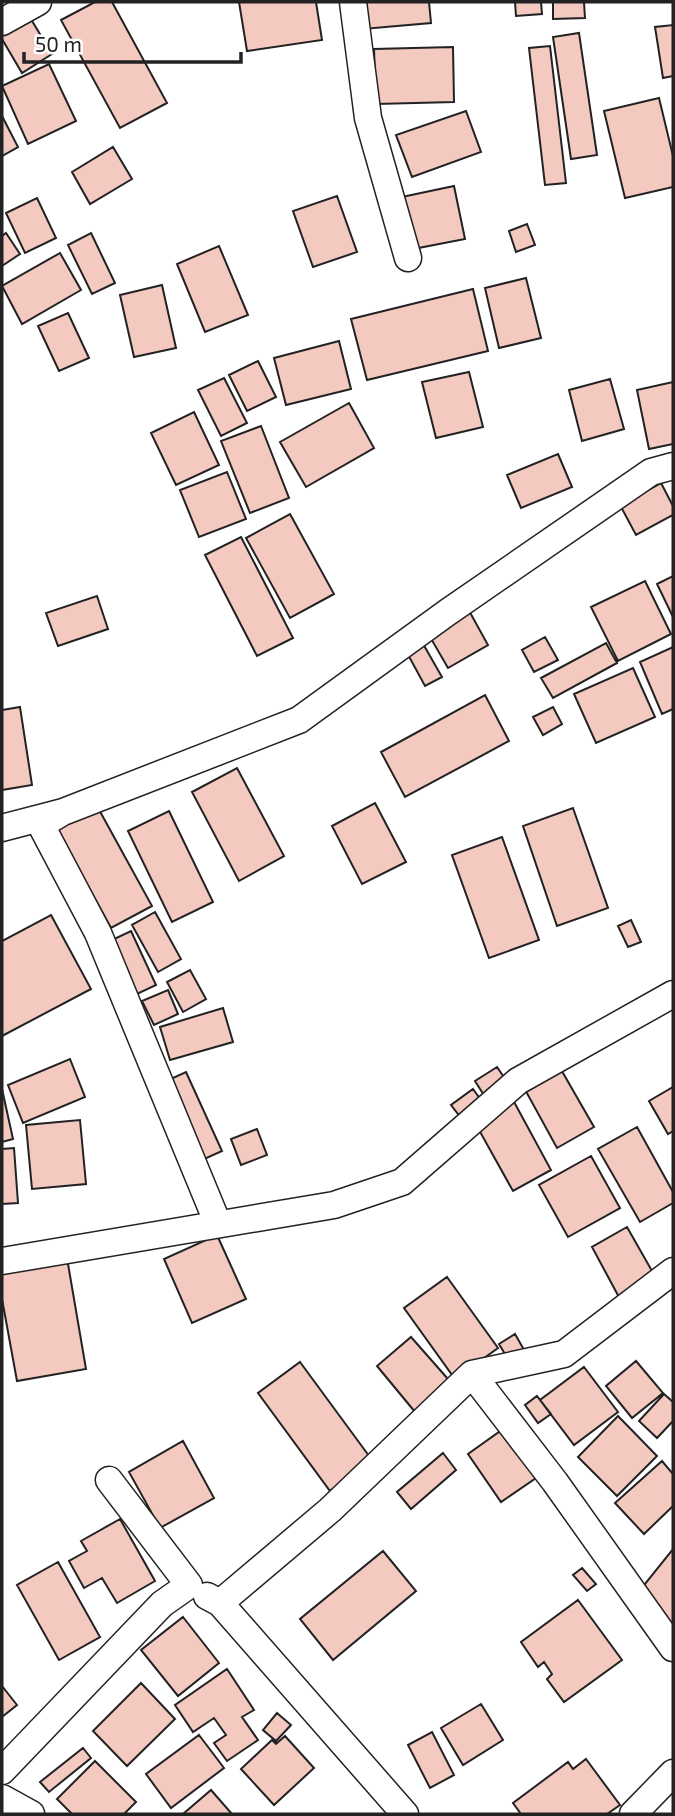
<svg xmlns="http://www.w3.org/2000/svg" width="675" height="1816" viewBox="0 0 675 1816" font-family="'Exo 2',sans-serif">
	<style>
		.building { fill: #f3c9c0; stroke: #222; stroke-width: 2 }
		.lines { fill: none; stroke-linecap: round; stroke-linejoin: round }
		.street-casing { stroke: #222; stroke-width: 29 }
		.street { stroke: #fff; stroke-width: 26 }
	</style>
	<rect width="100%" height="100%" fill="#fff"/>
	<!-- building -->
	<path class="building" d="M95,2H112L167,103L120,128L61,20Z
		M239,2H316L322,40L247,51Z
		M361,2H429L431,23L363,29Z
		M515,2H541L542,14L516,16Z
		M553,2H584L585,18L553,19Z
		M26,11L52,54L22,73L2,39V26Z
		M673,25V76L663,78L655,27Z
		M579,33L597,155L571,159L553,37Z
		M550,46L566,183L545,185L529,48Z
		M453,47L454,102L376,104L374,49Z
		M49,64L76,121L28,144L2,86Z
		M659,98L673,156V187L625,198L604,111Z
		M466,111L481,152L412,177L396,135Z
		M2,116L18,147L2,156Z
		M113,147L132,179L90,204L72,172Z
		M454,186L465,239L408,250L397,198Z
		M337,196L357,252L313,267L293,211Z
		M37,198L56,238L25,253L6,213Z
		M527,224L535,245L516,252L509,231Z
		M6,233L20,254L2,266V236Z
		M91,233L115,283L92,294L68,245Z
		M219,246L248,315L205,332L177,264Z
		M60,253L81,290L22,324L2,286Z
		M526,278L541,338L499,348L485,288Z
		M162,285L176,348L134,357L120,295Z
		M473,289L488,351L367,380L351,319Z
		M68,313L89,358L59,371L38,326Z
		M339,341L351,389L286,405L274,358Z
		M258,361L276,397L247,411L229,375Z
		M469,372L483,427L436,438L422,382Z
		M224,378L247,423L221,436L198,390Z
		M610,379L624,429L582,441L569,390Z
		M673,382V444L649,449L637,390Z
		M349,403L374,448L306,487L280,442Z
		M194,412L219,465L176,485L151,433Z
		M261,426L289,498L250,513L221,441Z
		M558,454L572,487L521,508L507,475Z
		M227,472L246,519L199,537L180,490Z
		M661,483L673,506V515L636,535L620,505Z
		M290,514L334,594L290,618L246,538Z
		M241,537L293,638L257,656L205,555Z
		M673,576V617L657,584Z
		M645,581L671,634L618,661L591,607Z
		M97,596L108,629L58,646L46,613Z
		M467,607L488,645L448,668L426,630Z
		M545,637L558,660L534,672L522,650Z
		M422,642L442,677L425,686L406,651Z
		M606,643L617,663L553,698L541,678Z
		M673,647V709L662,714L640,662Z
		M633,668L655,717L596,743L574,694Z
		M485,695L509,741L405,797L381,752Z
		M20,707L32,785L2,790V710Z
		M553,707L562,724L543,735L533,717Z
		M237,768L284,856L239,881L192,792Z
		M375,803L406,862L362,884L332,826Z
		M97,806L152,906L111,928L56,828Z
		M573,808L608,908L557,926L523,826Z
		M169,811L213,902L172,922L128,831Z
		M502,837L539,940L489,958L452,855Z
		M155,912L181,959L158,972L132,925Z
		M51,915L91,989L2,1036V941Z
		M631,920L641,942L628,947L618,926Z
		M131,931L156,985L137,994L112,940Z
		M190,970L206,999L183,1012L167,982Z
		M168,990L178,1014L154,1025L142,1001Z
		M223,1008L233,1042L170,1060L160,1027Z
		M70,1059L85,1097L23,1123L8,1085Z
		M559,1066L594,1127L557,1148L523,1086Z
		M497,1067L510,1086L487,1100L475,1081Z
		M186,1072L222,1151L200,1161L164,1082Z
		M673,1087V1131L668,1134L649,1101Z
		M2,1089L13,1139L2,1142Z
		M473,1089L486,1107L465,1123L451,1105Z
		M513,1100L551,1170L513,1191L474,1121Z
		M80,1120L86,1184L32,1189L26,1125Z
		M637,1127L673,1192V1203L640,1222L598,1149Z
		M257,1129L267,1155L241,1165L231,1139Z
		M14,1148L18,1203L2,1204V1149Z
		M591,1156L620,1208L568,1237L539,1185Z
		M627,1227L656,1278L620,1299L592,1247Z
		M217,1235L246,1299L192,1323L164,1259Z
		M67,1258L86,1369L17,1381L2,1299V1269Z
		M447,1277L498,1348L455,1379L404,1308Z
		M515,1334L527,1355L511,1364L499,1344Z
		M411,1337L455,1387L420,1418L377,1366Z
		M636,1361L663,1393L632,1418L606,1386Z
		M300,1362L372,1460L330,1491L258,1393Z
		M584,1367L618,1412L574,1445L540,1400Z
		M664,1394L673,1402V1421L657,1438L639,1421Z
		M537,1396L551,1414L538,1423L525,1405Z
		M618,1416L657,1456L617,1496L578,1457Z
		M506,1427L539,1476L501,1502L468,1454Z
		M183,1441L214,1498L160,1528L129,1472Z
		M443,1453L456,1470L411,1509L397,1492Z
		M662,1461L673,1474V1506L644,1534L615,1503Z
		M120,1519L155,1581L117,1603L102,1578L84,1588L69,1561L87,1551L81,1541Z
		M673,1549V1625L636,1595Z
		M383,1551L416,1591L333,1660L300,1619Z
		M58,1562L100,1637L59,1660L17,1585Z
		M582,1568L596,1584L587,1591L573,1575Z
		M578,1600L622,1660L564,1702L547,1679L552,1674L544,1662L538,1667L521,1642Z
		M183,1617L219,1663L178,1696L141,1650Z
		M227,1669L254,1710L242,1717L258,1740L227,1761L214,1743L226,1735L214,1718L193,1732L175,1705Z
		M141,1683L175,1719L127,1766L93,1731Z
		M2,1686L17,1705L2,1717Z
		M481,1704L503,1740L463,1765L441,1728Z
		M277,1713L291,1725L276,1741L263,1730Z
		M432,1732L454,1775L430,1788L408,1745Z
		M199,1735L224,1768L171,1808L146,1774Z
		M285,1736L314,1768L274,1805L241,1769L272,1740L276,1744Z
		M83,1748L91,1758L49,1792L40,1782Z
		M586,1759L620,1805L607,1814H521L513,1803L568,1762L573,1769Z
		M95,1761L136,1802L124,1814H72L57,1799Z
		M211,1790L232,1814H183Z"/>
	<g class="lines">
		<!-- street casing -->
		<g class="street-casing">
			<path id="street" d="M353,2L368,118L408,258
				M2,22L38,2
				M61,813L41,825L98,933L218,1224
				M2,828L63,812L299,720L448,612L651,472L673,466
				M2,1261L334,1205L402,1182L518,1081L673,994
				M472,1374L555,1482L673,1648
				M207,1596L220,1603L405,1814
				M220,1603L330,1510L472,1374L564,1354L673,1271
				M2,1771L162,1604L189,1585L109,1480
				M2,1798L31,1814
				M633,1814L673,1773"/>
		</g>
		<!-- street -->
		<use href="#street" class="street"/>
	</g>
	<!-- border -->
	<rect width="675" height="1816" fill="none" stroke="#222222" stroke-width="7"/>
	<!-- scale -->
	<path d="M24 52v10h217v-10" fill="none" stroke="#222222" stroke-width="3.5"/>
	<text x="35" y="52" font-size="21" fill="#222222" stroke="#ffffff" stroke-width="5" paint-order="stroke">50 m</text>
</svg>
